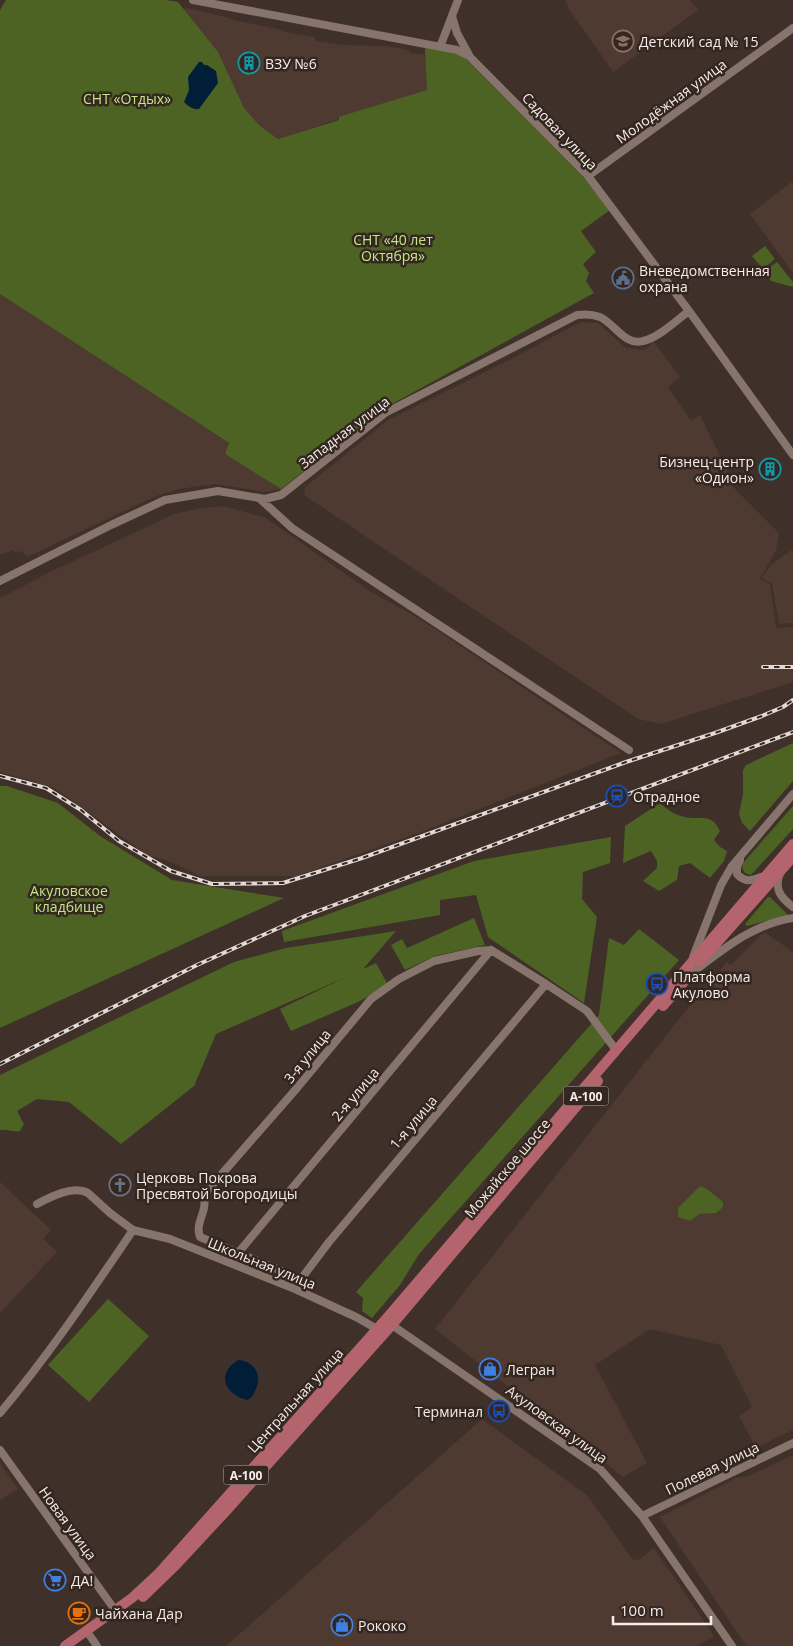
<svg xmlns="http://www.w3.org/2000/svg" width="793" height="1646" viewBox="0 0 793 1646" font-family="'Open Sans',sans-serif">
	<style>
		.built { fill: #4e3a31 }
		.green { fill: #4d6323 }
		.water { fill: #001e37 }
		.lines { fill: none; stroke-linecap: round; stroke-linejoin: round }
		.minor { stroke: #86746d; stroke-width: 8 }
		.major { stroke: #b4646c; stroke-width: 10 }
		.rail-casing { stroke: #e3d9d5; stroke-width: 4 }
		.rail { stroke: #342620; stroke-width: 2; stroke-dasharray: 5.5; stroke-linecap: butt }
		.labels { text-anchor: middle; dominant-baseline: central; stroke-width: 5; stroke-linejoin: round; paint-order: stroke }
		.shield { fill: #342620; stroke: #bcb1ac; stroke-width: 1 }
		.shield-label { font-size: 12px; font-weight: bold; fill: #f6ece8 }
		.poi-label { font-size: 14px; fill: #f6ece8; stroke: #342620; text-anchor: start }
		.park-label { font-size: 14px; fill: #c2e784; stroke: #342620 }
		.street-label { font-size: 14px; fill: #f6ece8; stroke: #342620 }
	</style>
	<rect width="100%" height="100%" fill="#3f302a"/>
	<!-- built -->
	<path class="built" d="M565,0H690L698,10L613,72L569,9Z
		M187,8L229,18L233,20L278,29L284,32L315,37V41L343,45L386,46L408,50L411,53L426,55L427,90L278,139L259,125L244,108L194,25L183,9Z
		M793,181V273L750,214Z
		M0,294L230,444L225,454L281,489L265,492L215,484L179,489L156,496L27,557L22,551L15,553L13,550L0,555Z
		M580,322L598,323L626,348L644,350L654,342L680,377L668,387L691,421L700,415L727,470V481L779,533L776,550L760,579L770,584L776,628L793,627V682L661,724L638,719L304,495L305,487L388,420L517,356Z
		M224,506L266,518L368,590L420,619L621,753L421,832L297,876H200L171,862L147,855L55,788L0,772V598L50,572L174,514L202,508Z
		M793,549V623L779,624L772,584L762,578L771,565Z
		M766,933L793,952V1430L756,1448L739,1416L752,1407L721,1345L650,1329L595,1365L647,1463L623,1477L435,1329L691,1004L727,962L731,965L762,934Z
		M0,1182L51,1230L43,1239L57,1252L0,1313Z
		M482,1419L588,1496L633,1560L635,1559L637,1561L654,1548L714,1636L697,1646H226Z
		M793,1455V1646H746L660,1517L736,1478L749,1476Z
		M0,1463L18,1489L0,1500Z"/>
	<!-- green -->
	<path class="green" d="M6,0H166L178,2L218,52L244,108L259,125L278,139L339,120V117L345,115L427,90L425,48L462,55L585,179L610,210L581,231L596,252L583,264L589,273L586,281L594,293L383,409L281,489L225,454L229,443L0,294V10Z
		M765,246L775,259L763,269L752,256Z
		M777,262L793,282V287L771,281L764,272Z
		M793,743V781L750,831L742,823L739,814L743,794V770L746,765Z
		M0,786H7L58,803L100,836L172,880L284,898L0,1028Z
		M660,803C667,809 673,814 681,816C700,822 710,811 720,831L714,840L720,847L727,851L724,861L710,878L690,863L679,866L677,880L659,891L643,881L657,868V861L651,851L623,863L625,826Z
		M793,806V829L751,875L745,873L742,868L743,863Z
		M611,837L610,863L583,872L582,899L597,917L584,1003L488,937L476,895L440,900V915L284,942L282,931L474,861Z
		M768,897H770L788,915L747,926L745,924Z
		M474,918L485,945L435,956L405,970L391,945L402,939L407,948Z
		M639,929L679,960L419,1254L400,1285L372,1318L362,1311L363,1298L356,1292L599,1015L609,938L624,945Z
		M396,931L363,969L376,963L388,985L358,1002L291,1031L280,1009L344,978L216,1034L194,1086L121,1144L69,1102L37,1099L17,1111L24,1124L20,1131C12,1132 7,1129 0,1130V1075L234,962L286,948Z
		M700,1186L707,1189L723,1202V1207L716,1213L699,1214L690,1221L678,1217V1208Z
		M108,1299L149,1336L89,1402L48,1365Z"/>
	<!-- water -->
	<path class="water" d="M199,62H202L204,65H207L216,71L218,83L199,109C193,110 188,106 184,102L189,90L188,77Z
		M238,1360C255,1361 263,1376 255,1391C252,1396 252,1398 247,1400C224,1394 216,1374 238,1360Z"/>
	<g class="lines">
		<!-- minor -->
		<path class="minor" d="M193,0L457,50L469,56L588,176L689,311L793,455
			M452,16L457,33L469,55
			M440,47L458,0
			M588,176L793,28
			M259,498L292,528L629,750
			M0,581L111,525L165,500L218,491L265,499L281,495L385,413L577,315C585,314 592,314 600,317C615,324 625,346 643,341C658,338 677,320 689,311
			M740,860L737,867V874C746,884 753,880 764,876
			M780,873C774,889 780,897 793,907
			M491,950L546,984L587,1011L616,1050
			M693,957L721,885L732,866L793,794
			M689,975C723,950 750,925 793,918
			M37,1204C50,1197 73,1185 88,1193L110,1213L133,1230L170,1239L295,1289L356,1317L377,1329
			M238,1253L491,950
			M301,1279L329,1242L546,984
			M295,1289L301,1279L200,1237C196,1226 202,1218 204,1208C205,1201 204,1197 207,1191L297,1088L371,999L399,979L434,961L478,951L491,950
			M389,1323L600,1469L642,1516L732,1646
			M0,1413C49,1355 91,1292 133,1230
			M0,1450L115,1610
			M642,1516L793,1443
			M86,1630L97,1646"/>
		<!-- major -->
		<path class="major" d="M700,962L793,857
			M663,1006L688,977
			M143,1597L174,1567L227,1510L392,1325L598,1081
			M65,1646L132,1598L158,1574L385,1320L793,844"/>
		<!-- rail casing -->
		<g class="rail-casing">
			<path id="rail" d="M763,667H793
				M0,776L46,788L81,810L119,841L171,871L212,884L283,883L362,858L626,762L715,733L762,716L783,707L793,700
				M0,1064L197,965L305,916L793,732"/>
		</g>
		<!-- rail -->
		<use href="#rail" class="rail"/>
	</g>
	<!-- icons -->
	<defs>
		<g id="school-ring" transform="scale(1.125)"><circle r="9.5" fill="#342620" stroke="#8d6e63" stroke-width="1.5"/><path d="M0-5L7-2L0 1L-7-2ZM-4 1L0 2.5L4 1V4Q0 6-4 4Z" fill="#8d6e63"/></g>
		<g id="building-ring" transform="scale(1.125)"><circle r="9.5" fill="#342620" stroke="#0f9aa8" stroke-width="1.5"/><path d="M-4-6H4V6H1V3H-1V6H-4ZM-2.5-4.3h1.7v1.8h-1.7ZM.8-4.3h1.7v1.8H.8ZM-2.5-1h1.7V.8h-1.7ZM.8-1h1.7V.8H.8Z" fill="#0f9aa8"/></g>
		<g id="civic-ring" transform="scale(1.125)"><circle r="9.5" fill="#342620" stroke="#5c6f8a" stroke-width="1.5"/><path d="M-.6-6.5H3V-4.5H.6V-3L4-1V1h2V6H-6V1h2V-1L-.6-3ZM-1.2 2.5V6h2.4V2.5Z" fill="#5c6f8a"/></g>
		<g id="station-ring" transform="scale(1.125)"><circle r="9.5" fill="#342620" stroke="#1a4fb4" stroke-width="1.5"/><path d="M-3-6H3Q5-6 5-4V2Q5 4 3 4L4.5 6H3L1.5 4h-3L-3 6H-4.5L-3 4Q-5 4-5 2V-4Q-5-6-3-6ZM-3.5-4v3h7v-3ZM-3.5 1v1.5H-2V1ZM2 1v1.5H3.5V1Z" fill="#1a4fb4"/></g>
		<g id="bus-ring" transform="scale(1.125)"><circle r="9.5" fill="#342620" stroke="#1a4fb4" stroke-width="1.5"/><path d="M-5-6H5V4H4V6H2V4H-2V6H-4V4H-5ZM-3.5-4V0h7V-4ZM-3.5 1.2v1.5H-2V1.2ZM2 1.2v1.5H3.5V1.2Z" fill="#1a4fb4"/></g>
		<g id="church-ring" transform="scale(1.125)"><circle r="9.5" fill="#342620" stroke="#6b7280" stroke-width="1.5"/><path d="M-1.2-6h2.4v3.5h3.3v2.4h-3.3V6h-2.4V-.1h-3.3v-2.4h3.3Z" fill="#6b7280"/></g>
		<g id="shop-ring" transform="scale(1.125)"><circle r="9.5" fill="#342620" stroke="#3f7fe0" stroke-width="1.5"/><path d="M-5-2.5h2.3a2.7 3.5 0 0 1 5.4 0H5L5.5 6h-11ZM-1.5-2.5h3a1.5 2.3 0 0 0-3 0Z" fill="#3f7fe0"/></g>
		<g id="supermarket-ring" transform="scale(1.125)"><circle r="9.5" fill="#342620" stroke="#3f7fe0" stroke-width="1.5"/><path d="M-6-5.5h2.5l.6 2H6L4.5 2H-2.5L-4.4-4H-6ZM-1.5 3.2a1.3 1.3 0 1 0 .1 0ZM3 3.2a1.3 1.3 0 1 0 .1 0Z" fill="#3f7fe0"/></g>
		<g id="cafe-ring" transform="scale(1.125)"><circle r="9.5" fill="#342620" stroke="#e8710a" stroke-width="1.5"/><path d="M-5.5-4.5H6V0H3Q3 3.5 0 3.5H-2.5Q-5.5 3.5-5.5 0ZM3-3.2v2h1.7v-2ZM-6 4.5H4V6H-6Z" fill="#e8710a"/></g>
	</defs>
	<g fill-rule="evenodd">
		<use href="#school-ring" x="623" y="41"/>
		<use href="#building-ring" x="249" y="63"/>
		<use href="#civic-ring" x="623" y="278"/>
		<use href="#building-ring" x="770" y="469"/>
		<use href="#station-ring" x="617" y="796"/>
		<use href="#bus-ring" x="657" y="984"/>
		<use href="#church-ring" x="120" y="1185"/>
		<use href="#shop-ring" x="490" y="1369"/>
		<use href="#bus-ring" x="499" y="1411"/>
		<use href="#supermarket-ring" x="55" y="1580"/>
		<use href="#cafe-ring" x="79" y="1613"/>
		<use href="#shop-ring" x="342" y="1625"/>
	</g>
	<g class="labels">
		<!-- shield labels -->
		<g class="shield">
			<rect x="563.5" y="1086.5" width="45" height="19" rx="4"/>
			<rect x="223.5" y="1465.5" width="45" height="19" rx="4"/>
		</g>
		<g class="shield-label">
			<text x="586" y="1096">А-100</text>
			<text x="246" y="1475">А-100</text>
		</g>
		<!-- poi labels -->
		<g class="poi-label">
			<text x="639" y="41">Детский сад № 15</text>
			<text x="265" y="63">ВЗУ №6</text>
			<text x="639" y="270">Вневедомственная<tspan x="639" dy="16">охрана</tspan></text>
			<text x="754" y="461" text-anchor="end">Бизнец-центр<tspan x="754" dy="16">«Одион»</tspan></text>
			<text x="633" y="796">Отрадное</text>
			<text x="673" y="976">Платформа<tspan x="673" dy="16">Акулово</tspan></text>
			<text x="136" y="1177">Церковь Покрова<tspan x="136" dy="16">Пресвятой Богородицы</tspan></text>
			<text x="506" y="1369">Легран</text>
			<text x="483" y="1411" text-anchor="end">Терминал</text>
			<text x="71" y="1580">ДА!</text>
			<text x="95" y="1613">Чайхана Дар</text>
			<text x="358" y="1625">Рококо</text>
		</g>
		<!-- park labels -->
		<g class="park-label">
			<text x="127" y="98">СНТ «Отдых»</text>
			<text x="393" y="239">СНТ «40 лет<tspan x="393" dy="16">Октября»</tspan></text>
			<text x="69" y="890">Акуловское<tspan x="69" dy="16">кладбище</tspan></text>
		</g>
		<!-- street labels -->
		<g class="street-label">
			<text transform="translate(671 101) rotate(-36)">Молодёжная улица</text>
			<text transform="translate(560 131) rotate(46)">Садовая улица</text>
			<text transform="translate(344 432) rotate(-37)">Западная улица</text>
			<text transform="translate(307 1056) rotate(-51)">3-я улица</text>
			<text transform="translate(355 1094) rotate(-50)">2-я улица</text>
			<text transform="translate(413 1122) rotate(-50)">1-я улица</text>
			<text transform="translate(507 1168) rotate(-50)">Можайское шоссе</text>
			<text transform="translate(262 1263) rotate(22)">Школьная улица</text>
			<text transform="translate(295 1400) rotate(-48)">Центральная улица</text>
			<text transform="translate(557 1424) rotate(36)">Акуловская улица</text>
			<text transform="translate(712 1468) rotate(-26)">Полевая улица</text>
			<text transform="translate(68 1523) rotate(54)">Новая улица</text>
		</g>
	</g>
	<!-- scale -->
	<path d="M613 1616v8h98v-8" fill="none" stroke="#f6ece8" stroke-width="2.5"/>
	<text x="620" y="1616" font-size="15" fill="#f6ece8" stroke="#342620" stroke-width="4" paint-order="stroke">100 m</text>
</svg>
